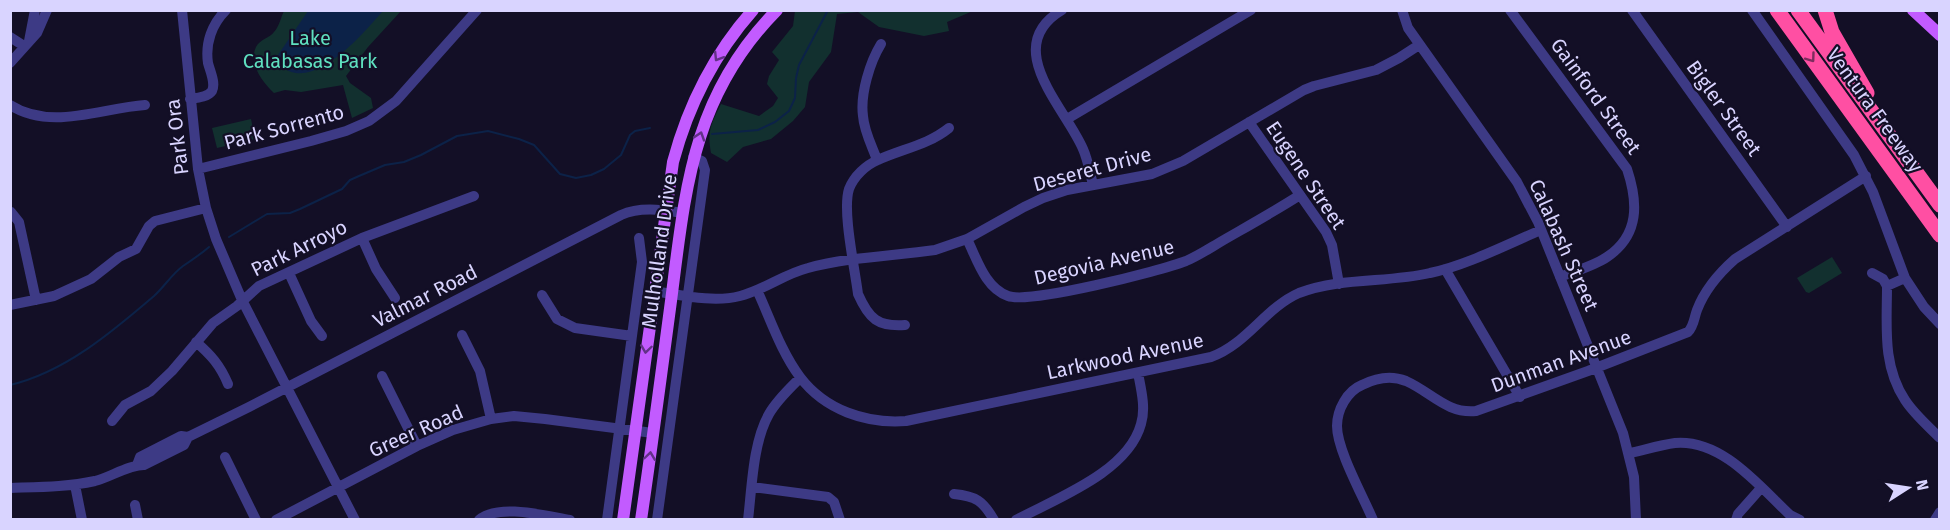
<svg xmlns="http://www.w3.org/2000/svg" width="1950" height="530" viewBox="0 0 1950 530" font-family="'Fira Sans',sans-serif">
	<style>
		.green { fill: #12302f }
		.water { fill: #0c2248 }
		.lines { fill: none; stroke-linecap: round; stroke-linejoin: round }
		.stream { stroke: #0c2248; stroke-width: 2 }
		.minor { stroke: #3d3a85; stroke-width: 10 }
		.major { stroke: #c25bff; stroke-width: 12 }
		.highway { stroke: #ff4fa3; stroke-width: 15 }
		.oneway { stroke: #623188 }
		.oneway2 { stroke: #7d2c5e }
		.labels { text-anchor: middle; dominant-baseline: central; stroke-width: 4.5; stroke-linejoin: round; paint-order: stroke }
		.park-label { font-size: 20px; fill: #5fe0c0; stroke: #130f26 }
		.street-label { font-size: 20px; fill: #d9d4ff; stroke: #130f26 }
	</style>
	<rect width="100%" height="100%" fill="#130f26"/>
	<!-- green -->
	<path class="green" d="M284,11H401L368,47L346,76L350,83L371,98L373,108L352,118L343,85L301,92L285,90L274,93C263,83 248,64 256,47C260,39 270,38 274,32C279,27 281,17 284,11Z
		M795,11V10L973,11L947,22L949,31L924,36L879,27L858,12L837,14L831,52L809,82L805,107L793,121L771,139L743,147L727,162L711,153C707,131 711,124 721,104L759,116L773,106L778,98L767,84L769,76L779,60L772,52L793,26Z
		M251,119L255,139L217,148L212,128Z
		M1832,257L1842,273L1809,293L1806,292L1797,278Z"/>
	<!-- water -->
	<path class="water" d="M308,11V10L383,11C364,32 312,96 280,65L278,55Z"/>
	<g class="lines">
		<!-- stream -->
		<path class="stream" d="M712,134L758,130L775,122L789,111L795,98L796,78L799,65L828,10
			M229,237L267,214L290,213L300,209L342,189L350,180L359,176L385,165L404,162L421,155L457,136L488,131L519,139L534,145L560,174L576,178L591,175L604,169L621,155L630,135L635,131L650,128
			M10,385C65,372 112,332 154,296C164,287 172,274 183,266C192,260 201,254 209,247"/>
		<!-- minor -->
		<path class="minor" d="M182,10L198,169L206,208L216,239L242,300L355,520
			M1062,10C1000,47 1065,107 1083,149C1088,160 1090,173 1093,185
			M1402,10L1408,28L1517,182L1538,222L1623,433L1634,477L1636,520
			M1510,10L1627,169C1638,202 1640,235 1607,257C1594,266 1575,271 1560,277
			M1632,10L1787,227
			M1752,10L1854,155L1873,192L1905,278L1924,307L1940,324
			M10,37L24,46
			M29,41L35,10
			M10,63L37,33L47,10
			M190,99C197,98 208,97 212,91C216,83 210,71 208,63C205,43 212,24 226,10
			M10,105C51,131 101,108 145,105
			M1067,119L1251,10
			M1249,122L1326,232L1332,245L1339,284
			M877,160C872,146 864,131 863,116C860,94 870,62 881,44
			M198,169L311,141L346,131L369,121L396,101L477,10
			M11,212L19,222L36,300
			M362,238L376,269L395,298
			M967,239C977,259 985,288 1008,296C1030,304 1160,271 1186,261C1198,256 1210,248 1222,241C1248,226 1275,211 1300,195
			M1445,269L1520,397
			M289,273L311,321L322,336
			M1872,273L1883,279L1887,286
			M1905,278L1887,286C1887,326 1882,365 1905,400C1914,414 1928,426 1940,438
			M757,290C770,318 781,352 800,377C825,410 866,424 906,421L1211,357C1247,344 1265,308 1299,293C1341,277 1388,283 1430,273C1465,266 1508,244 1541,230
			M654,291C681,295 713,303 740,296C764,290 784,274 808,268C848,257 893,256 935,250L967,239L1024,207L1043,198L1067,190L1152,174L1183,161L1304,90L1314,86L1376,70L1399,58L1419,45
			M542,295L557,319L575,328L632,336
			M10,305L54,296L91,279L119,257L136,249L149,226L155,221L206,208
			M905,325C878,327 869,319 858,294C855,269 842,211 849,189C854,176 866,165 878,160C902,149 928,145 949,128
			M462,335L480,371L491,419
			M196,342C211,355 220,365 228,384
			M382,376L417,446
			M112,421L125,405L151,391L172,371L213,323L237,306L259,286L362,238L474,196
			M1630,453C1644,450 1660,445 1675,443C1722,439 1759,486 1790,515L1800,520
			M225,457L256,520
			M137,465L140,457L181,436L188,437L249,407L621,215C641,206 663,210 683,213
			M75,485L82,520
			M752,487L828,497L834,502L840,520
			M10,488C39,487 67,487 95,481C111,477 128,465 144,465L184,445L188,437
			M954,494C976,496 983,501 994,520
			M135,505L138,520
			M276,520L417,446L453,430L491,419L514,416L545,419L653,433
			M479,520C498,503 546,516 570,520
			M607,520L642,262L639,238
			M657,520L705,170L702,161L693,157
			M748,520C752,486 753,442 769,414C777,400 789,389 800,378
			M1016,520C1057,498 1128,472 1141,424C1146,408 1141,389 1138,373
			M1373,520C1363,496 1337,450 1337,426C1337,410 1347,391 1362,385C1376,378 1391,375 1406,381C1431,392 1447,414 1476,411L1588,371L1688,332C1694,326 1694,318 1697,310C1705,289 1718,274 1735,259L1866,176
			M1736,520L1738,514L1761,488
			M1935,520L1940,512"/>
		<!-- major -->
		<path class="major" d="M1913,10L1940,35
			M623,520L673,162C688,106 714,54 753,10
			M641,520C651,452 660,384 669,316C685,198 688,100 777,10"/>
		<!-- highway -->
		<path class="highway" d="M1777,10L1940,235
			M1798,10L1940,205
			M1825,10L1832,32L1867,93"/>
	</g>
	<!-- one-way arrows -->
	<defs><path id="oneway-chevron" d="M-2-3.5L2.5 0L-2 3.5" fill="none" stroke-width="1.6" stroke-linecap="round" stroke-linejoin="round" transform="scale(1.5)"/></defs>
	<g class="oneway">
		<use href="#oneway-chevron" transform="translate(718 57) rotate(122)"/>
		<use href="#oneway-chevron" transform="translate(700 136) rotate(-72)"/>
		<use href="#oneway-chevron" transform="translate(646 349) rotate(98)"/>
		<use href="#oneway-chevron" transform="translate(650 456) rotate(-82)"/>
	</g>
	<use class="oneway2" href="#oneway-chevron" transform="translate(1811 58) rotate(54)"/>
	<g class="labels">
		<!-- park labels -->
		<g class="park-label">
			<text x="310" y="38">Lake<tspan x="310" dy="23">Calabasas Park</tspan></text>
		</g>
		<!-- street labels -->
		<g class="street-label">
			<text transform="translate(1596 96) rotate(54)">Gainford Street</text>
			<text transform="translate(1724 108) rotate(54)">Bigler Street</text>
			<text transform="translate(1875 110) rotate(54)">Ventura Freeway</text>
			<text transform="translate(284 127) rotate(-15)">Park Sorrento</text>
			<text transform="translate(177 137) rotate(-97)">Park Ora</text>
			<text transform="translate(1092 169) rotate(-15)">Deseret Drive</text>
			<text transform="translate(1306 175) rotate(56)">Eugene Street</text>
			<text transform="translate(1564 245) rotate(66)">Calabash Street</text>
			<text transform="translate(299 248) rotate(-26)">Park Arroyo</text>
			<text transform="translate(659 251) rotate(-82)">Mulholland Drive</text>
			<text transform="translate(1104 262) rotate(-13)">Degovia Avenue</text>
			<text transform="translate(425 296) rotate(-27)">Valmar Road</text>
			<text transform="translate(1125 356) rotate(-12)">Larkwood Avenue</text>
			<text transform="translate(1561 361) rotate(-20)">Dunman Avenue</text>
			<text transform="translate(416 431) rotate(-24)">Greer Road</text>
		</g>
	</g>
	<!-- border -->
	<rect width="1950" height="530" fill="none" stroke="#d9d4ff" stroke-width="24"/>
	<!-- north arrow -->
	<g transform="translate(1908 488) rotate(78)" stroke="#130f26" stroke-width="4.5" paint-order="stroke">
	<path d="M0-4.5L10 22L0 15L-10 22Z" fill="#d9d4ff"/>
	<text y="-9" font-size="16" font-weight="bold" text-anchor="middle" fill="#d9d4ff">N</text>
	</g>
</svg>
